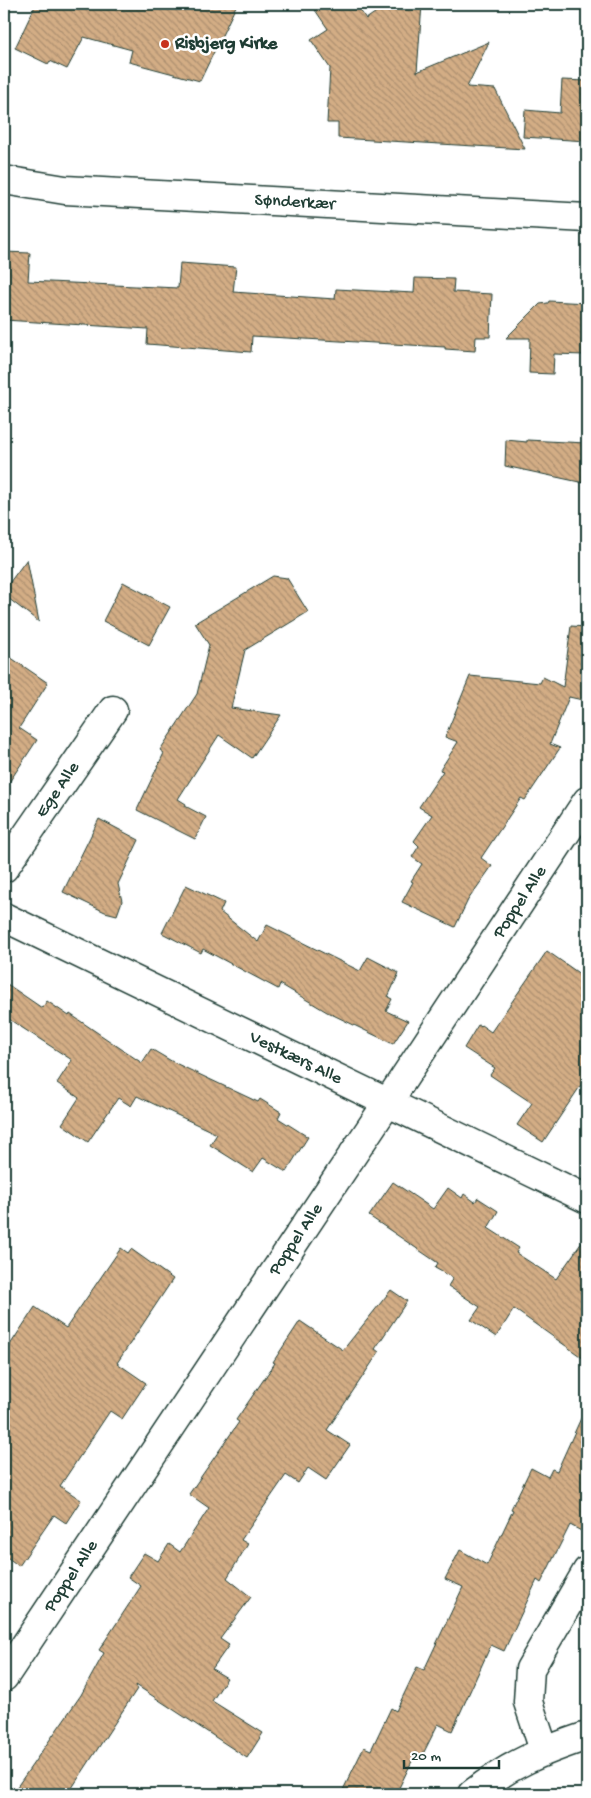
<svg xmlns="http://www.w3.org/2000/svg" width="591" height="1798" viewBox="0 0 591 1798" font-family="'Gochi Hand',sans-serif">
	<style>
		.building { fill: url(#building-back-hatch); stroke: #1f3d34 }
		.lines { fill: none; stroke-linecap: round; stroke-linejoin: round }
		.minor-casing { stroke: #1f3d34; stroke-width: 31 }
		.tertiary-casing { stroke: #1f3d34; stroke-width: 31 }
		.path { stroke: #1f3d34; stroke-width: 3; stroke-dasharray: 4 4; stroke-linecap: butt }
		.minor { stroke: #fff; stroke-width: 28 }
		.tertiary { stroke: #fff; stroke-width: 28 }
		.poi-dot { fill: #c8321e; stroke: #fff; stroke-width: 2 }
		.labels { text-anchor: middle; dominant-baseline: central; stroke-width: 5; stroke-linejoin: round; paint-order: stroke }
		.poi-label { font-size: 18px; font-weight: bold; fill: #1f3d34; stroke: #fff; text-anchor: start }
		.street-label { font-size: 18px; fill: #1f3d34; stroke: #fff }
	</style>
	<defs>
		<pattern id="building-back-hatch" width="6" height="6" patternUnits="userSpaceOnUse" patternTransform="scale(1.25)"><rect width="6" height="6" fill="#d3ad85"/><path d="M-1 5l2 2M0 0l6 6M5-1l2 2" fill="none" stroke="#ab8e6e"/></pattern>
	</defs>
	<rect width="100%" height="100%" fill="#fff"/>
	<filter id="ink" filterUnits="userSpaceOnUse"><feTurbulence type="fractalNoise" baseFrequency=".02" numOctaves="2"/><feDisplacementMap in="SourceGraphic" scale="10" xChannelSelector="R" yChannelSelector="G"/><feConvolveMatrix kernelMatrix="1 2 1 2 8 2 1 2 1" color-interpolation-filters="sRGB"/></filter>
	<g filter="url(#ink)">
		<!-- building -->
		<path class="building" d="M36,4H237L200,81L129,62L132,50L84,37L67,69L50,61L48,64L15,48Z
			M311,4H356L366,19L388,4H422L417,72L489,42L467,87L495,89L525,149L338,138V123H327L330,68L311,40L328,29Z
			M562,80L587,81V141L523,137L525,110L560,113Z
			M4,252L30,253L28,281L178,288L180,263L236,267L233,292L335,299L336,289L414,293L415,278L454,279L453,292L492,294L490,337H476L475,351L445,349V347L252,336L251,352L147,344L148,329L4,320Z
			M549,301L587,303L586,348L584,347V355L554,354L553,374L529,373L530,338H506L540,304L548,303Z
			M506,440L527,442V440L586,443L584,483L505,466Z
			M27,559L39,622L4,595V590Z
			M273,576L287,578L308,612L245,650L231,708L281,715L252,758L219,735L178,799L186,804L185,806L206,817L195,839L137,810L164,753L160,750L197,694L209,645L195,623Z
			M123,582L170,607L149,645L103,621Z
			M571,626L587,627V701L569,697L550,744L560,748L525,800L521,798L481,858L492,866L468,900L455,927L402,902L413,882L411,881L422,864L412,857L419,846L414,841L432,815L419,807L443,771L440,770L458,742L445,737L470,676L540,683L543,677L563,687Z
			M4,653L48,683L19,728L37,740L4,790Z
			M99,819L139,840L118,884L122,901L117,915L105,912L63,892Z
			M186,885L224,903L220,912L258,942L267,925L360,971L368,957L399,973L388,997L392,999L386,1011L408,1021L393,1044L327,1012L280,984L278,989L203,949L201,953L162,933Z
			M547,951L587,979V1076L543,1142L517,1125L532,1103L490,1075L495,1068L464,1048L478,1025L480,1026L481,1025L491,1032Z
			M4,982L42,1008L47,1001L69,1016L70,1014L142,1063L151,1049L173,1062L258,1102L260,1099L281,1112L278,1118L308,1137L286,1172L263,1158L253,1172L210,1145L217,1134L137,1096L131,1106L118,1098L88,1142L62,1124L79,1098L57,1083L72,1060L4,1016Z
			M393,1182L433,1209L448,1188L462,1198L464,1194L475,1202L478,1198L498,1211L488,1228L519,1248L516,1253L556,1279L587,1235V1361L514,1309L496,1337L471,1320L480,1307L448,1286L453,1278L435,1268L438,1263L369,1216Z
			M121,1248L128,1253L131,1249L173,1279L117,1363L146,1383L122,1419L110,1411L60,1486L81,1500L66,1523L54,1515L19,1566L4,1555V1354L35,1307L66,1328Z
			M391,1290L407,1301L375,1349L379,1352L327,1430L350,1445L326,1480L308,1468L298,1483L286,1475L241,1540L248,1544L227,1578L251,1597L220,1639L229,1645L212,1669L227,1678L212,1701L263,1733L247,1758L136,1685L137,1689L68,1794H12L81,1695L104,1653L99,1650L141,1586L128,1577L144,1553L158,1561L169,1544L180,1552L209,1508L189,1494L239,1422L236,1420L275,1363L273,1362L300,1321L343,1350Z
			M587,1405V1534L570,1525L541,1583L537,1580L504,1651L491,1645L452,1731L438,1724L422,1756L416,1753L396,1794H341L364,1747L371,1750L391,1708L396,1711L417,1667L424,1670L463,1587L445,1579L460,1550L487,1565L513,1510L511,1509L531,1468L548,1477L552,1469L557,1471Z"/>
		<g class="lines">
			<!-- minor casing -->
			<g class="minor-casing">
				<g id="minor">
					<path id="s1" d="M4,868L113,710"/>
					<path id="s2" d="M4,917L587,1199"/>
					<path id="s3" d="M4,1677L388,1102L587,801"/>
					<path d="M544,1750L528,1702L530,1669L587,1571"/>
					<path d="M472,1794C510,1764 542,1751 587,1736"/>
				</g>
			</g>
			<!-- tertiary casing -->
			<g class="tertiary-casing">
				<g id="tertiary">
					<path id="s4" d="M4,180L65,190L587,218"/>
				</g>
			</g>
			<!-- path -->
			<path class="path" d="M585,940L587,942"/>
			<!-- minor -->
			<use href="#minor" class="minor"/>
			<!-- tertiary -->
			<use href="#tertiary" class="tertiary"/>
		</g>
	</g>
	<!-- markers -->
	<circle class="poi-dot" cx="165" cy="44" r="5"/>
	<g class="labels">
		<!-- poi labels -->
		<g class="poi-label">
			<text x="175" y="44">Risbjerg Kirke</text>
		</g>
		<!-- street labels -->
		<g class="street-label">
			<text stroke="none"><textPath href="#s4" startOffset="292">Sønderkær</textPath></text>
			<text stroke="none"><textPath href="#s1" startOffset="95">Ege Alle</textPath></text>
			<text stroke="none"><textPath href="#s3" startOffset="931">Poppel Alle</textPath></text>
			<text stroke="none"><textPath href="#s2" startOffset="324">Vestkærs Alle</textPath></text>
			<text stroke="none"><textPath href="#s3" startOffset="526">Poppel Alle</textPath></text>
			<text stroke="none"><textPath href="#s3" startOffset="121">Poppel Alle</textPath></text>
		</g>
	</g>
	<!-- margin -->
	<rect width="591" height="1798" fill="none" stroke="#fff" stroke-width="20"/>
	<rect x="10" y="10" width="571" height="1778" fill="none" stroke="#1f3d34" stroke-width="2" filter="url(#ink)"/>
	<!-- scale -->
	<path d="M404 1760v8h95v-8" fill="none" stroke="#1f3d34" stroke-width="2.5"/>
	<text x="411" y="1760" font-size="15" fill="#1f3d34" stroke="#ffffff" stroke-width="4" paint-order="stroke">20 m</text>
</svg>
